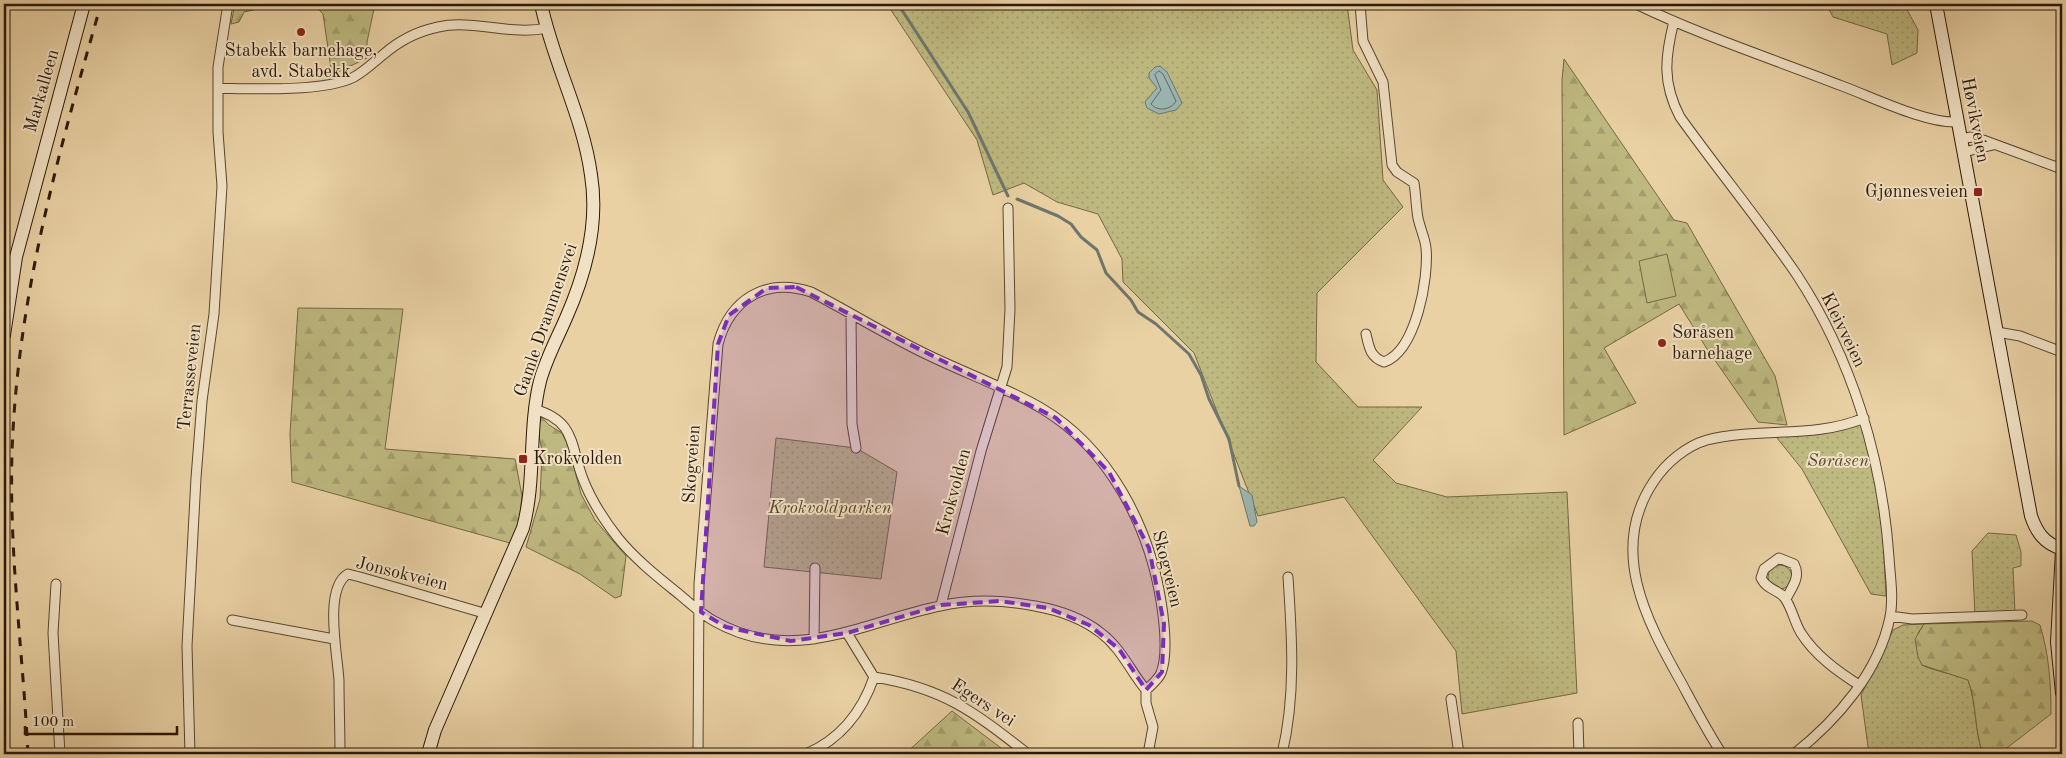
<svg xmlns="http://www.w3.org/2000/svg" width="2066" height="758" viewBox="0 0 2066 758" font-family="'Old Standard TT',serif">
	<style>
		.grass { fill: url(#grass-dots); stroke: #746844 }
		.forest { fill: url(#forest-firs); stroke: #746844 }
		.pitch { fill: #beb980; stroke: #746844 }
		.water { fill: #9bb5b1; stroke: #6e766d }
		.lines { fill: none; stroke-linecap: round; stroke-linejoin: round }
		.shore { stroke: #63665c; stroke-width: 1 }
		.stream { stroke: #6e766d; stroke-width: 3 }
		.street-casing { stroke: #5a462f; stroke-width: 11 }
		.secondary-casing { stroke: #2b1808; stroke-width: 14 }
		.street { stroke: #f1e1c4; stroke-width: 9 }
		.secondary { stroke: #f1e1c4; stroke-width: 12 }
		.rail { stroke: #2b1808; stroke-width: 3; stroke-dasharray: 9 9; stroke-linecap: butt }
		.marked { fill: #7b2cbf; fill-opacity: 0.2; stroke: #7b2cbf; stroke-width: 4; stroke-dasharray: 10 6; stroke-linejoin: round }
		.poi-dot { fill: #8f2418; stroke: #f1e1c4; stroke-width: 2 }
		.labels { text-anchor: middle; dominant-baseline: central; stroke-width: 4; stroke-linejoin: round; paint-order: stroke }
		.poi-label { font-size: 18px; fill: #2b1808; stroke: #f1e1c4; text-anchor: start }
		.street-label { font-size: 18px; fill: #2b1808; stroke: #f1e1c4 }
		.park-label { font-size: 18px; font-style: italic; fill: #57482c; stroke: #f1e1c4 }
	</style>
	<defs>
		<pattern id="grass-dots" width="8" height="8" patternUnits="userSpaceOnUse" patternTransform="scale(1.25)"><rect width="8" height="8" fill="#beb980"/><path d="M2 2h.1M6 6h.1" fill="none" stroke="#a39e6d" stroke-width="1.8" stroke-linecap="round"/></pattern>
		<pattern id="forest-firs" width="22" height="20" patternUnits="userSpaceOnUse" patternTransform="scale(1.25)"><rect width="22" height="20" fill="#beb980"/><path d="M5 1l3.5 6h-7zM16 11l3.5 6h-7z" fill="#a39e6d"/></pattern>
	</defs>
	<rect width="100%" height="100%" fill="#e9d1a4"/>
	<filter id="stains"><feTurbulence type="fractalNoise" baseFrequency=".004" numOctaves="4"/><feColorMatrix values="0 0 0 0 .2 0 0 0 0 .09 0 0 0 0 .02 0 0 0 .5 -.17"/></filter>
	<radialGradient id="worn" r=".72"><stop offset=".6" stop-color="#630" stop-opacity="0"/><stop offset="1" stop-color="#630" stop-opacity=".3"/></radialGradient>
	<!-- grass -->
	<path class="grass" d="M887,4H1347L1353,50L1377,90L1383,180L1403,207L1317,293L1316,362L1358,407H1422L1373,460L1396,483L1447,497L1567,492L1577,693L1462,714L1456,651L1344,497L1258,516L1194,353L1123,282L1122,259L1098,214L1057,202L1024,183L993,195L977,140Z
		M1826,4H1904L1918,30L1917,53L1892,65L1887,34L1833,17Z
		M1864,421L1881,497L1886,596L1871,594L1802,469L1773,433Z
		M776,438L856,448L897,472L881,579L764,567Z
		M1988,533L2016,535L2021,552V566L2013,568L2015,613L1975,616L1972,551Z
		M1768 577a12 12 0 1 1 24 0a12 12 0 1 1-24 0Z
		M1924,624L1918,633L1922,665C1936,672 1953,673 1968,680C1977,704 1974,730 1983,754H1869L1861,695L1893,630L1903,625Z"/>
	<!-- forest -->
	<path class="forest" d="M235,4H259L258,9L244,12L239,22L231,24Z
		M314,4H375L367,42V58L332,75L323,14Z
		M1564,59L1674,220L1687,223L1775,376L1787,425L1758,422L1707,349L1679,304L1604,348L1636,403L1564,435L1562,80Z
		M298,308L403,309L385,449L515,459L522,496L517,545L292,482L290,434Z
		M534,409L549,425L562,433L568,445L581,494L595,520L626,556L621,596L615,598L580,574L526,547L540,499L542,451Z
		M2032,621L2040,625C2049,654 2051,684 2051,714L1999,754H1983C1974,730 1977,704 1968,680L1922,665L1918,657L1915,639L1924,624Z
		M952,711L1001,748L1000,754H905Z"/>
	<!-- pitch -->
	<path class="pitch" d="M1667,254L1676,296L1647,303L1639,261Z"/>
	<!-- water -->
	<path class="water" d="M1160,66L1167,72L1182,103L1176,110L1159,114L1147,108L1145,102L1157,88L1149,78V73L1155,67Z
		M1239,486L1252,495L1257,522L1254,526H1250Z"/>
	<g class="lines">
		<!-- shore -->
		<path class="shore" d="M1159,71L1163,74L1176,101C1171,110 1158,112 1151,104L1161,90L1155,75Z"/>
		<!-- stream -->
		<path class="stream" d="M898,4L968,112L1008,196
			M1017,199L1058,216L1071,224L1081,237L1097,250L1106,273L1131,300L1138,312L1156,324L1189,354L1201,375L1209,399L1229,439L1239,486"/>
		<!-- street casing -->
		<g class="street-casing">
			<path id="street" d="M1360,4L1363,41L1383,82L1392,165L1397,172L1414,183C1416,195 1416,207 1418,218C1420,228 1425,238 1426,248C1429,278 1416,351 1384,362C1370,357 1369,347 1366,334
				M1636,4C1702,36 1773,59 1842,86C1872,97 1927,124 1958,122
				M1674,21C1665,57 1662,83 1680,117C1718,170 1760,221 1797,275C1852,359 1882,458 1889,557C1890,576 1894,598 1890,617C1879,672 1837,720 1794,754
				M218,88C251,89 326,92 354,77C365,71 374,62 384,54C399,41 419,31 438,27C473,19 511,36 547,28
				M1961,139L1971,137L1983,140L2062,169
				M1964,152L1993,145
				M851,314L852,424L856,448
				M1997,332L2020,336L2062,352
				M534,409C576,421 570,445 583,479C591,500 604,520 618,538C636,560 659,578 680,595C691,604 701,614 714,621C793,666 862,622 940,606C971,599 1004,600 1035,606C1058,610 1082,618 1101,633C1122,649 1130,671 1146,690
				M56,584L53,633L60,754
				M1786,599C1792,587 1801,577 1794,564L1779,558L1764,569L1761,578C1767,590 1777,589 1784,597C1792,607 1794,622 1801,633C1815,655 1837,671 1859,685
				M941,605L981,451L1007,367L1010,309L1008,208
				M1890,616L1912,619L2022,615
				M232,620L334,639
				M847,633L874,677
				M814,639L815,568
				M874,677C944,688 974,712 1028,754
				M1451,699L1459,754
				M1578,723L1579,754
				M190,754L187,646L196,478L202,401L214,314L222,186L218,132V67L228,4
				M340,754C340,730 339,705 339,681C338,657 323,588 348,574L360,577L487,614
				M698,754L699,584L718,344C730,299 766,277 811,292C850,312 888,336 928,355C965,373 1005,387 1041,408C1109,448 1149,526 1161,601C1164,620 1168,655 1161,673C1158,680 1151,685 1146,690V703L1153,727L1148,754
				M806,754C841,739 862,712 874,677
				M1282,754C1296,696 1292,636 1288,577
				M1722,754C1707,731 1694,706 1681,682C1646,620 1608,549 1654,481C1666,463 1686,446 1707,440C1758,427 1815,439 1864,418"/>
		</g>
		<!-- secondary casing -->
		<g class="secondary-casing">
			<path id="secondary" d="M1936,4L2031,516C2037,533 2044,543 2062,549
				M4,335L16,257L84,4
				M2062,551L2057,642L2062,693
				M428,754L435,730L523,528C536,480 528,430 540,381C546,359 557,339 566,318C586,273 599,224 591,175C583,116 553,62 541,4"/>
		</g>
		<!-- street -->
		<use href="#street" class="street"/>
		<!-- secondary -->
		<use href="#secondary" class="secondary"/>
		<!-- rail -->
		<path class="rail" d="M28,754C23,653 9,554 12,453C17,298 59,151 101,4"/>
	</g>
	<!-- marked area -->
	<path class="marked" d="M796,287L1056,418L1109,472L1149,548L1164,624L1162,672L1146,690L1119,649L1089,625L1048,608L1000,601L941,605L847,633L791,641L726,627L701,612L718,344L729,315L767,288Z"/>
	<!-- markers -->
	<g class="poi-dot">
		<circle cx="301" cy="32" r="5"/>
		<rect x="1973" y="187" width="10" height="10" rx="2.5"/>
		<circle cx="1662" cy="343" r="5"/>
		<rect x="518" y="454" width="10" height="10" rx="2.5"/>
	</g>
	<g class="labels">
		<!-- poi labels -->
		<g class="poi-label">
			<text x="301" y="51" text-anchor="middle">Stabekk barnehage,<tspan x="301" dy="21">avd. Stabekk</tspan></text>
			<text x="1968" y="192" text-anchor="end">Gjønnesveien</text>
			<text x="1672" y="333">Søråsen<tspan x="1672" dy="21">barnehage</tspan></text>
			<text x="533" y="459">Krokvolden</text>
		</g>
		<!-- street labels -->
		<g class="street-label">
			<text transform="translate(42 91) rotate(-74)">Markalleen</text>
			<text transform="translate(1975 120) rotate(79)">Høvikveien</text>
			<text transform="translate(546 320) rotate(-71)">Gamle Drammensvei</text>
			<text transform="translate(1843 330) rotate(64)">Kleivveien</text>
			<text transform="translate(190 377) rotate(-84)">Terrasseveien</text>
			<text transform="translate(692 464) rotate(-86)">Skogveien</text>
			<text transform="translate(954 492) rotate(-75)">Krokvolden</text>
			<text transform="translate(1167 569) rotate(76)">Skogveien</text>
			<text transform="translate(402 574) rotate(14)">Jonsokveien</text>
			<text transform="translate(983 703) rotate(33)">Egers vei</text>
		</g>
		<!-- park labels -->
		<g class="park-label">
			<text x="1838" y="461">Søråsen</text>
			<text x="830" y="508">Krokvoldparken</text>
		</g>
	</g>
	<!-- margin -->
	<rect width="2066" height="758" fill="none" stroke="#e9d1a4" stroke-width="20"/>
	<rect x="5" y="5" width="2056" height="748" fill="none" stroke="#2b1808" stroke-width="2.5"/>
	<rect x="10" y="10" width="2046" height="738" fill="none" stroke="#2b1808"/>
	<!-- scale -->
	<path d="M25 726v8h152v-8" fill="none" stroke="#2b1808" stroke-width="2.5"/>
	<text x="32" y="726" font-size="15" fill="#2b1808" stroke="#f1e1c4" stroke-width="4" paint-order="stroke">100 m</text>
	<rect width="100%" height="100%" filter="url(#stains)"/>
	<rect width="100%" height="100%" fill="url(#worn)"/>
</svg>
